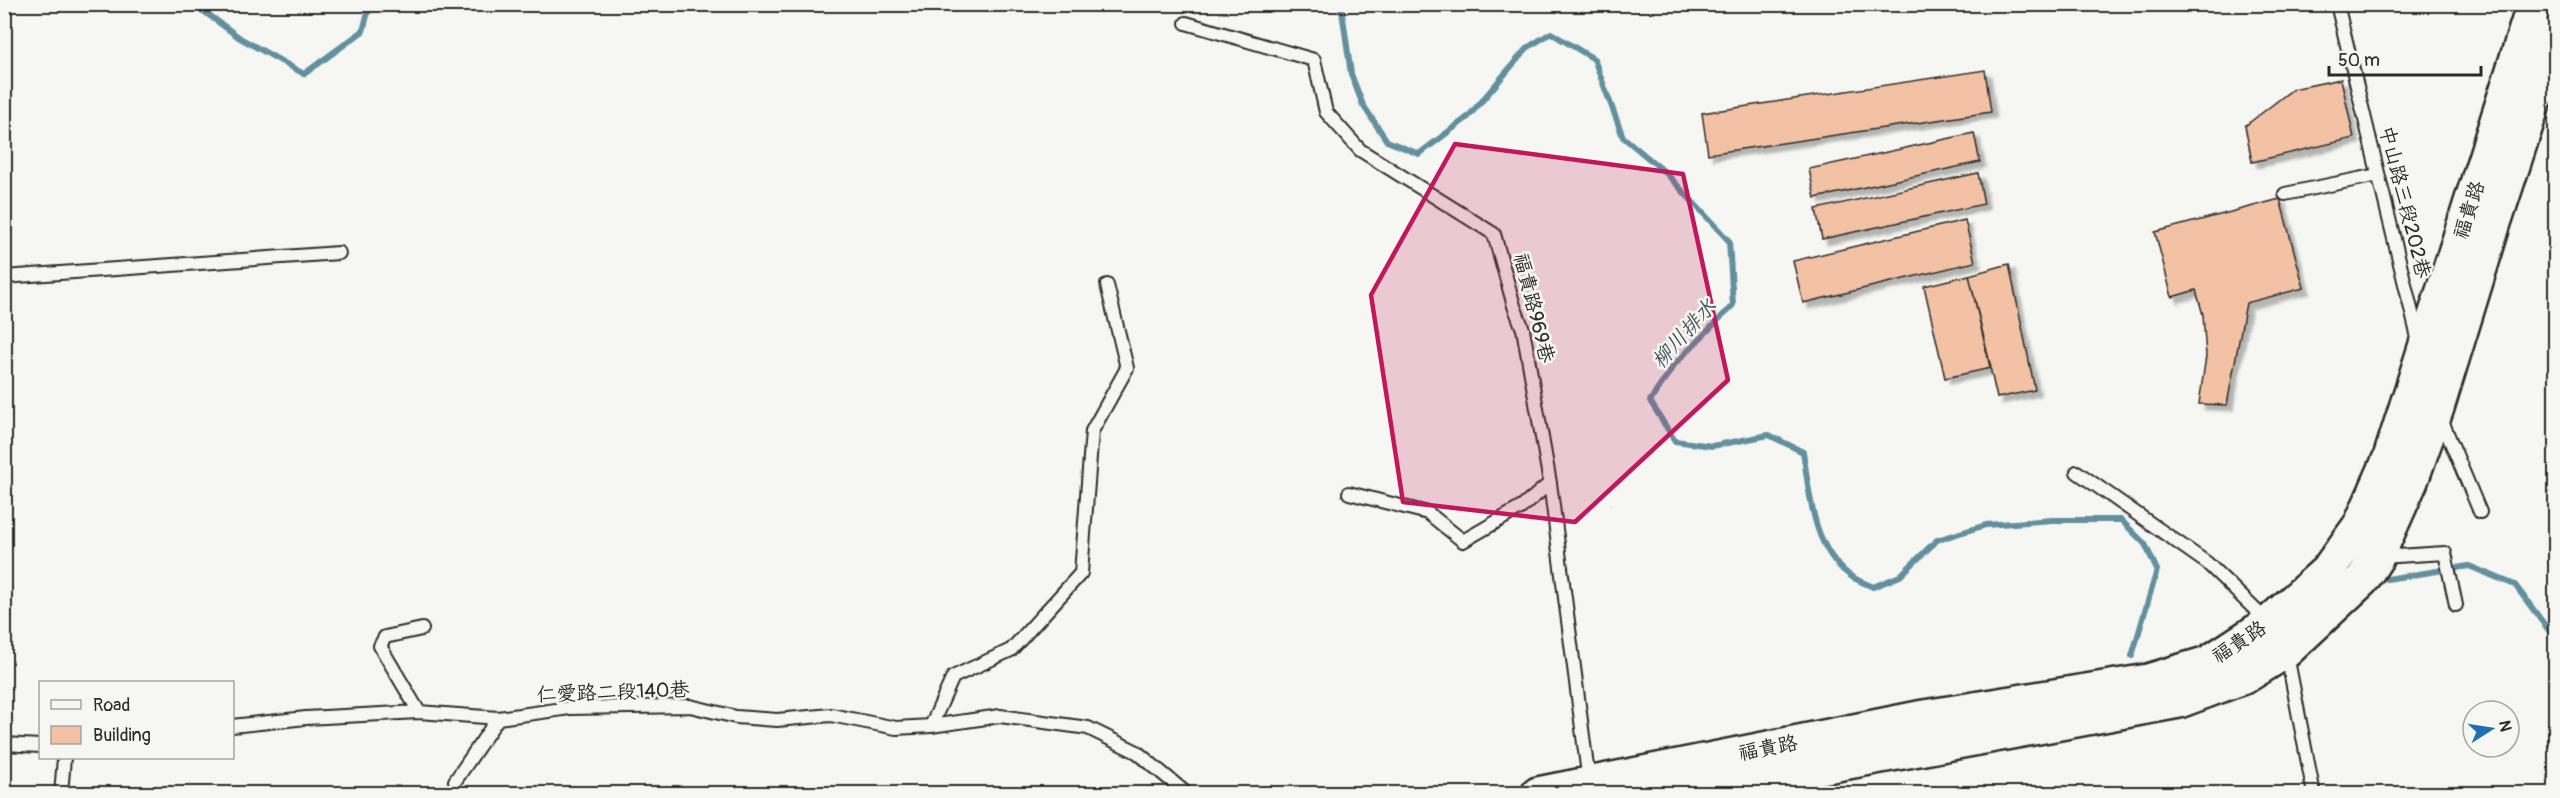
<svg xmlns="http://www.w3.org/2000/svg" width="2560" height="798" viewBox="0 0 2560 798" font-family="Pangolin,'LXGW WenKai TC',sans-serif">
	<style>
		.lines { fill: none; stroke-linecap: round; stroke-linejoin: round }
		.stream { stroke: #64909e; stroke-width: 6 }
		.building { fill: #f3c1a3; stroke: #2b2b2b; stroke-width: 1.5; filter: url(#shadow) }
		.lane-casing { stroke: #2b2b2b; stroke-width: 16 }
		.secondary-casing { stroke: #2b2b2b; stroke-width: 38 }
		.lane { stroke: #f6f6f2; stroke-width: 12 }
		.secondary { stroke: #f6f6f2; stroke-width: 33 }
		.marked { fill: #c2185b; fill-opacity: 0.2; stroke: #c2185b; stroke-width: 4.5; stroke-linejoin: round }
		.labels { text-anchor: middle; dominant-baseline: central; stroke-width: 5; stroke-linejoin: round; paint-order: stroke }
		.street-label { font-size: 20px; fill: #2b2b2b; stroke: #f6f6f2 }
		.water-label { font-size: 21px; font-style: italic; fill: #43555b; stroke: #f6f6f2 }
	</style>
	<defs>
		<filter id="shadow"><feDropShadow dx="5.5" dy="5.5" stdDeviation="1.5" flood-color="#0004"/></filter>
	</defs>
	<rect width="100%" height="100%" fill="#f6f6f2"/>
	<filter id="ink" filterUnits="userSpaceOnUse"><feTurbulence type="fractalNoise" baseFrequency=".0167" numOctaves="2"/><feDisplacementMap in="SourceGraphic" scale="12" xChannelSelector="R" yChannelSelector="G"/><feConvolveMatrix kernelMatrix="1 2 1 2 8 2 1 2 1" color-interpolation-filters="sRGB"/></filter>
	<g filter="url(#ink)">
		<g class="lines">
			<!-- stream -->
			<path class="stream" d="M194,4L240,38L304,74L363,31L370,4
				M1341,4L1351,74L1363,105L1387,141L1419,154L1468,117L1527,48L1551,33L1594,59L1623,137L1666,173L1729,241L1733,305L1675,364L1650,401L1675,441L1712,446L1769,435L1803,452C1810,494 1812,546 1848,574C1855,580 1865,583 1873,587L1900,576L1937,540L1986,525L2053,520H2121L2145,544L2157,570L2132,656
				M2387,579L2469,566L2515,585L2556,640"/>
		</g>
		<!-- building -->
		<path class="building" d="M1985,70L1991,112L1708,154L1702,113Z
			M2341,79L2354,138L2252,162L2245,126L2293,89Z
			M1974,133L1980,162L1815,198L1809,169Z
			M1978,173L1984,204L1822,239L1816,209Z
			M2280,199L2304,288L2246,303L2227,405L2199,404L2206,356L2203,315L2196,290L2172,297L2155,232Z
			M1965,220L1975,262L1803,303L1793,261Z
			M2009,264L2035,390L1997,398L1969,275Z
			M1969,275L1991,368L1945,378L1924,286Z"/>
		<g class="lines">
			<!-- lane casing -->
			<g class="lane-casing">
				<path id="lane" d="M2337,4L2419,342
					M1186,23L1314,60L1326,112L1360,150L1494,234L1514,306L1523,329L1550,483L1589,782
					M2285,194L2378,175
					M4,277L339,253
					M2440,416L2480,512
					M2077,472L2207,563L2269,623
					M1349,493L1428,513L1463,541L1522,507L1550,483
					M2381,557L2445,553L2456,605
					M2287,655L2314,794
					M419,712L380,646L385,637L422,629
					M232,726L306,718L419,712L498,718L570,708L690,706L736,717L777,720L831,715L896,728L931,726L1000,716L1088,728L1137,752L1187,794
					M931,726L953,677L1011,650L1081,573L1092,431L1127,368L1107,285
					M4,744L40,746
					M455,781L498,718
					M61,794L64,758"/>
			</g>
			<!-- secondary casing -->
			<g class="secondary-casing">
				<path id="secondary" d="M1538,794L1924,717L2148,681L2208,663L2269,623L2327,571L2361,524L2390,458L2534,4
					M1675,794L2179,701L2246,676L2286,651L2362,580L2377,557L2411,481L2437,408L2493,226L2556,34"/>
			</g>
			<!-- lane -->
			<use href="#lane" class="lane"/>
			<!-- secondary -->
			<use href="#secondary" class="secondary"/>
		</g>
	</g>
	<!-- marked area -->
	<path class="marked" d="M1455,144L1683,174L1728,380L1575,522L1403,502L1371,295Z"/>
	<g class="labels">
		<!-- street labels -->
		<g class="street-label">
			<text transform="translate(2405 202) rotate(76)">中山路三段202巷</text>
			<text transform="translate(2469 210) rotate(-72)">福貴路</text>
			<text transform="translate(1534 308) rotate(76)">福貴路969巷</text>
			<text transform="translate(2239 642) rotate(-33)">福貴路</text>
			<text transform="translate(613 692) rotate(-2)">仁愛路二段140巷</text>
			<text transform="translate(1768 748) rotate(-11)">福貴路</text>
		</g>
		<!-- water labels -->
		<g class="water-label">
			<text transform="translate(1684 334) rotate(-48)">柳川排水</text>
		</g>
	</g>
	<!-- margin -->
	<rect width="2560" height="798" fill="none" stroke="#f6f6f2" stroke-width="24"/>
	<rect x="12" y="12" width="2536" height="774" fill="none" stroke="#2b2b2b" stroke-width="2" filter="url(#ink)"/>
	<!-- legend -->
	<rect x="39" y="681" width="195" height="78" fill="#f6f6f2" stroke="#a5a5a2" stroke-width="1.5"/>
	<rect x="51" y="700" width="30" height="9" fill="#f6f6f2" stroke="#a5a5a2" stroke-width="1.5"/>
	<text x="93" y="711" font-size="18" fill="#2b2b2b">Road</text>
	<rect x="51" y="726" width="30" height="18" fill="#f3c1a3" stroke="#a5a5a2" stroke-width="1.5"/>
	<text x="93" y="741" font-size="18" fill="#2b2b2b">Building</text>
	<!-- north arrow -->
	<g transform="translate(2491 729) rotate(78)"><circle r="28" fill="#f6f6f2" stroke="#a5a5a2" stroke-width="1.5"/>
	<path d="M0-4.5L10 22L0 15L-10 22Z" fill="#1f6fb2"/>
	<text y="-9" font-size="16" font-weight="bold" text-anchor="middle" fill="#2b2b2b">N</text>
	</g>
	<!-- scale -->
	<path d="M2329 66v9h152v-9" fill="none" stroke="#2b2b2b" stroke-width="3"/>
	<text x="2338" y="66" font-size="18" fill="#2b2b2b" stroke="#f6f6f2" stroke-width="4.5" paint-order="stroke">50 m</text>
</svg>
